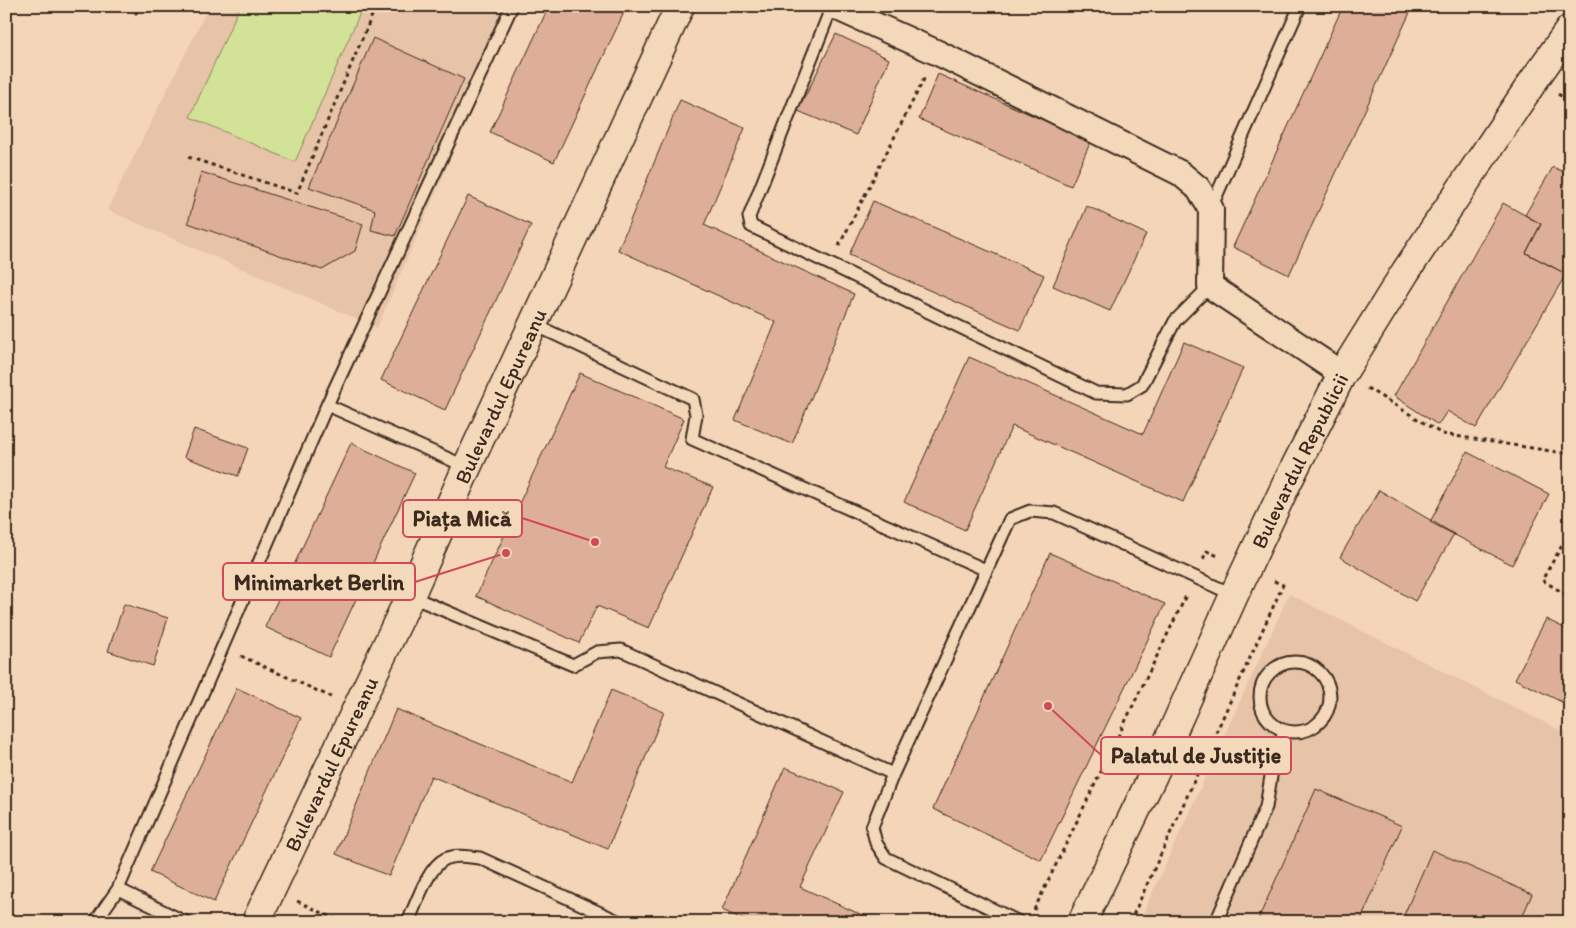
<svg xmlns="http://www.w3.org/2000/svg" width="1576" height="928" viewBox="0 0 1576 928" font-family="Itim,sans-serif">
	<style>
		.built { fill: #e7c4a8 }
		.green { fill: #d2e296; stroke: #86865a }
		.building { fill: #deaf98; stroke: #3b2a1e }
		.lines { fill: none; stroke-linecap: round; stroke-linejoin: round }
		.lane-casing { stroke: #3b2a1e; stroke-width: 15 }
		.street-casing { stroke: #3b2a1e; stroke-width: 28 }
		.secondary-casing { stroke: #3b2a1e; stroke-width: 31 }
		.primary-casing { stroke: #3b2a1e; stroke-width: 31 }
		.path { stroke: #3b2a1e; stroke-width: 3; stroke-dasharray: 4 4; stroke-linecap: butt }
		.lane { stroke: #f3d8ba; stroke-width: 11 }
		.street { stroke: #f3d8ba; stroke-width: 24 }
		.secondary { stroke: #f3d8ba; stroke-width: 28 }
		.primary { stroke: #f3d8ba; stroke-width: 28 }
		.labels { text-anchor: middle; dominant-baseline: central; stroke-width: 4; stroke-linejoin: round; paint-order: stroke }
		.street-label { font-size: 21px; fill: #3b2a1e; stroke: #f3d8ba }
		.leader { fill: none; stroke: #d1495b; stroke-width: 2 }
		.callout-dot { fill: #d1495b; stroke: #f3d8ba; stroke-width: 2 }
		.callout { fill: #f3d8ba; stroke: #d1495b; stroke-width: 2 }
		.callout-label { font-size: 22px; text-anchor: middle; font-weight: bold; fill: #3b2a1e }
	</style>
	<rect width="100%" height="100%" fill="#f5d5b8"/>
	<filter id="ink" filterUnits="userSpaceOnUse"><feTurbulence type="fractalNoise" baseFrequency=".02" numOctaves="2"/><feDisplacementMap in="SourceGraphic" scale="10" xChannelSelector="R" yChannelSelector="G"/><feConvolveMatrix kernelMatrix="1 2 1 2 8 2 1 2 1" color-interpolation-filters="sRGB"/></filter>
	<g filter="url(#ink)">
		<!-- built -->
		<path class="built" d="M209,6H517L377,328L107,210Z
			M1289,594L1570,735V922H1139Z"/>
		<!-- green -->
		<path class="green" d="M240,6H363L295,162L190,117Z"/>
		<!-- building -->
		<path class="building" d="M549,6H627L554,162L490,132Z
			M1343,6H1413L1289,275L1233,247Z
			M836,34L889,59L856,135L798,111Z
			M373,38L464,79L395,236L371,230L375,210L309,187Z
			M938,74L1091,141L1071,186L919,119Z
			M680,100L745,128L704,225L854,294L792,444L735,420L776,322L618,250Z
			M1553,167L1570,175V276L1526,253L1541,224L1525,215Z
			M201,172L363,224L355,251L322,270L188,223Z
			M468,196L531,225L445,410L381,380Z
			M873,201L1044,275L1020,330L849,255Z
			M1503,203L1541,224L1526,253L1566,274L1476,428L1447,411L1438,425L1394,396Z
			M1087,206L1146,234L1110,311L1053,286Z
			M1184,342L1243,368L1183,502L1012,426L965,530L904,502L969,357L1143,434Z
			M580,373L684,419L663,467L713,487L649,628L597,606L579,643L476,596Z
			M194,429L248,448L238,476L184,457Z
			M351,443L415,473L329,657L265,627Z
			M1467,452L1549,494L1512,565L1430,522Z
			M1379,490L1454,534L1415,601L1340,557Z
			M1050,553L1165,604L1041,860L933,809Z
			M124,604L168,618L153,666L108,651Z
			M1546,619L1570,631V706L1515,679Z
			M237,688L301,718L214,902L150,872Z
			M611,690L664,712L608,849L431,776L389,876L336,854L396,709L572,782Z
			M785,767L844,792L800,887L877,922H749L722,910Z
			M1316,789L1402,826L1360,922H1257Z
			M1432,850L1532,894L1520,922H1401Z"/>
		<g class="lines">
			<!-- lane casing -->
			<g class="lane-casing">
				<path id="lane" d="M832,6L749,217L751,226L1096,393L1127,394L1142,385L1175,321L1210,286
					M1211,208L1300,6
					M533,324L693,399L696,415L692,439L986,570
					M327,405L467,467
					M410,596L573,665L597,652L621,650L893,774
					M1260 697a35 35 0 1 1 70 0a35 35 0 1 1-70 0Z
					M118,889L185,922
					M95,922L118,889L327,405L512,6
					M408,922C416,904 428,867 445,859C456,854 468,857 480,858L620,922
					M1019,922L886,858L876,843L872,827L893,774L1010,519L1030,511L1054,513L1234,595
					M1216,922L1266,807L1273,764L1284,731"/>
			</g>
			<!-- street casing -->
			<g class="street-casing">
				<path id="street" d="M833,6L938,53L1180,173L1198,188L1211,209L1210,286L1342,374"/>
			</g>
			<!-- secondary casing -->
			<g class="secondary-casing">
				<g id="secondary">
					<path id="s1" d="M256,922L410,596L467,467L680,6"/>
				</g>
			</g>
			<!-- primary casing -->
			<g class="primary-casing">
				<g id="primary">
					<path id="s2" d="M1082,922L1153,775L1234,595L1286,485L1342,374L1406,271L1534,80L1570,29"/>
				</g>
			</g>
			<!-- path -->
			<path class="path" d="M130,6L137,14
				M1558,94L1570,102
				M188,157L297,193L376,6
				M839,246L926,75
				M1367,388L1442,434L1570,454
				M1570,532L1542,580L1570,597
				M1203,559L1207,551L1220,557
				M241,656L331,697
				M297,901L342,922
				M1034,910L1186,596
				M1130,922L1283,585L1272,580"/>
			<!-- lane -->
			<use href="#lane" class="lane"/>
			<!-- street -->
			<use href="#street" class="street"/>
			<!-- secondary -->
			<use href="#secondary" class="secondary"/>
			<!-- primary -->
			<use href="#primary" class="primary"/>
		</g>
	</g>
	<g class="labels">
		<!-- street labels -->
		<g class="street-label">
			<text stroke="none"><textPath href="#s1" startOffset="580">Bulevardul Epureanu</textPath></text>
			<text stroke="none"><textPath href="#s2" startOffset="510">Bulevardul Republicii</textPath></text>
			<text stroke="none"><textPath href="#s1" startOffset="175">Bulevardul Epureanu</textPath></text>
		</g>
	</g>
	<!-- callouts -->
	<path class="leader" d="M595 542L522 518M506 553L415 582M1048 706L1101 755"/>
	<g class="callout-dot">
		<circle cx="595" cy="542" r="5"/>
		<circle cx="506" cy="553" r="5"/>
		<circle cx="1048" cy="706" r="5"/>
	</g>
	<g class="callout">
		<rect x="403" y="500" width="119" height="37" rx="5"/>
		<rect x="223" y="563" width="192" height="37" rx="5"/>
		<rect x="1101" y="737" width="190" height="37" rx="5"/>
	</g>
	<g class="callout-label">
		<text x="462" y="526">Piața Mică</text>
		<text x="319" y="590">Minimarket Berlin</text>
		<text x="1196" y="763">Palatul de Justiție</text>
	</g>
	<!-- margin -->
	<rect width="1576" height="928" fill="none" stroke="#f3d8ba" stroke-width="25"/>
	<rect x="12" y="12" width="1551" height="903" fill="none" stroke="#3b2a1e" stroke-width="2" filter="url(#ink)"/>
</svg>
